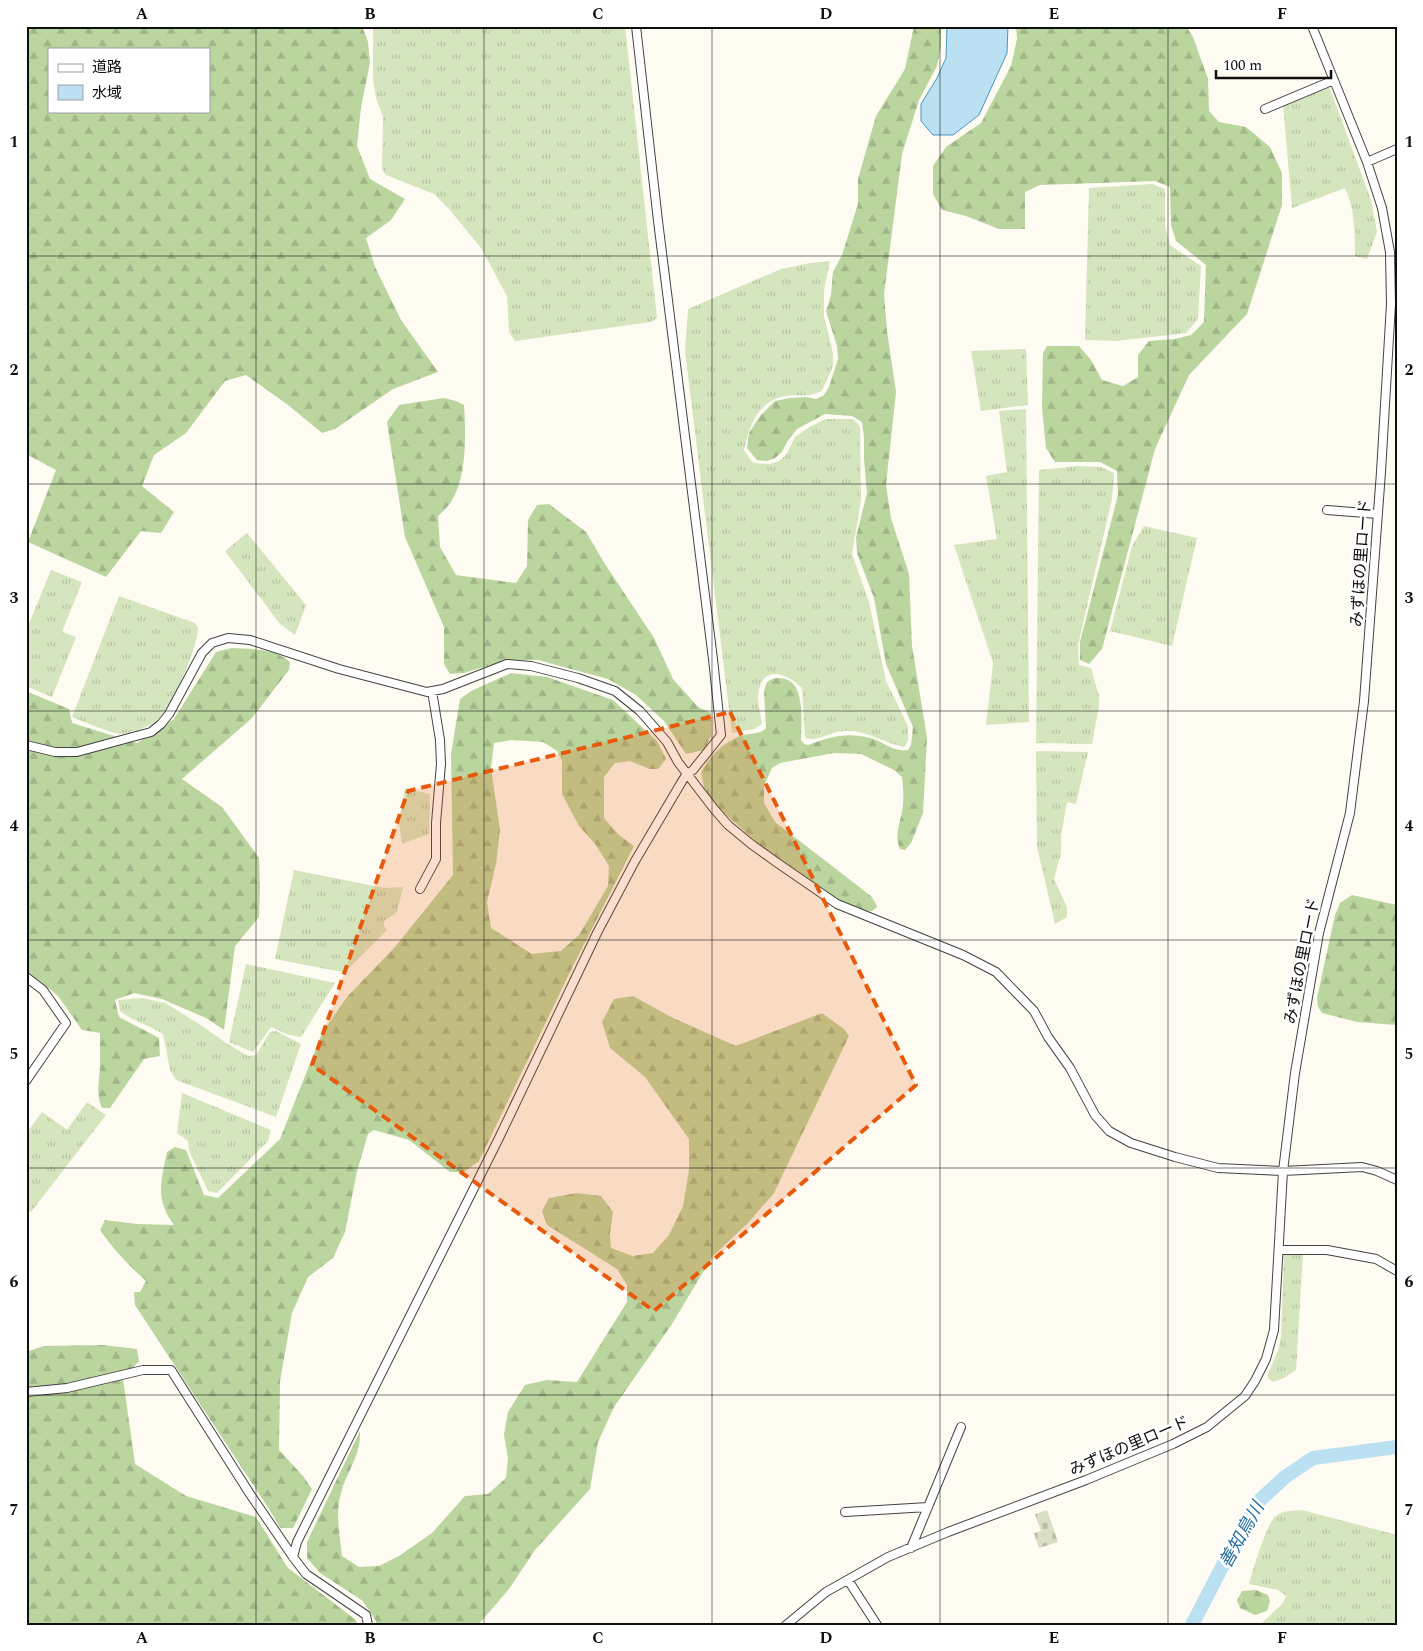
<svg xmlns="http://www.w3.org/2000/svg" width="1423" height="1651" viewBox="0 0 1423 1651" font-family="Spectral,'Noto Sans JP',serif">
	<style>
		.grass { fill: url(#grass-tufts) }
		.forest { fill: url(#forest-firs); fill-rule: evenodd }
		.cemetery { fill: url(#cemetery-stones) }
		.water { fill: #bbe0f1; stroke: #4998c2 }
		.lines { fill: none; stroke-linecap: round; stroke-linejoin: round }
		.river { stroke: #bbe0f1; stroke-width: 14 }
		.minor-casing { stroke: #424242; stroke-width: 10 }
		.minor { stroke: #fff; stroke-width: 8 }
		.marked { fill: #e8590c; fill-opacity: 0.2; stroke: #e8590c; stroke-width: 4; stroke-dasharray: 10 6; stroke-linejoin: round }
		.grid { fill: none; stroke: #0f0f0f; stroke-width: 1; stroke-opacity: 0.55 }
		.labels { text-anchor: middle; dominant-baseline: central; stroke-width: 5; stroke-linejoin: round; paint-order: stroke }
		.street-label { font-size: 16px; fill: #0f0f0f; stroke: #fff }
		.water-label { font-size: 18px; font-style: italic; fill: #236b97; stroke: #fff }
		.neatline { fill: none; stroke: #0f0f0f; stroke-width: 2 }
		.grid-label { font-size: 16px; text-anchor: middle; font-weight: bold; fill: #0f0f0f }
	</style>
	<defs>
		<pattern id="grass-tufts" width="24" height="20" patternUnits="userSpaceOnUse" patternTransform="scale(1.25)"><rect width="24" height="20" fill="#d5e6be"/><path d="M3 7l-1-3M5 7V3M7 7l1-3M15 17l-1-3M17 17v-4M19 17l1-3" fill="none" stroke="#b6c4a2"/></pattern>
		<pattern id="forest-firs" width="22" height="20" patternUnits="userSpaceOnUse" patternTransform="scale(1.25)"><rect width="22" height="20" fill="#bbd59f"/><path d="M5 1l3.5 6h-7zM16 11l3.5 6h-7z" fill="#a0b688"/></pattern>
		<pattern id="cemetery-stones" width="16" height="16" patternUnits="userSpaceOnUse" patternTransform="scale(1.25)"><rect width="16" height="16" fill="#d8dfc4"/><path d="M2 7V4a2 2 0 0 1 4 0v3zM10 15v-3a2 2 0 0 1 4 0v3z" fill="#b8bea7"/></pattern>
	</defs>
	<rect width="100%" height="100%" fill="#fefbf2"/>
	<!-- grass -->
	<path class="grass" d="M373,26H625L657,318L651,322L515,341L509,332L507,296L481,248L449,209L434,194L386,175L382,169L383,117L376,98L373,80Z
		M1329,86L1371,200L1377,232L1367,259L1355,256C1355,233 1355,209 1345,188L1292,208L1283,105Z
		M1152,184L1165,189V226L1170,245L1201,266L1198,319L1186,333L1116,341L1085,340L1089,188Z
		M830,261L824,290V316L833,353V366L822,391C806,398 802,394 787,396C759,399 749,426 744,450L753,463L770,464L779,461L786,455L795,437L811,426L826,419H853L860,426L861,500L852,554L869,602L886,681L908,726V741L904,747C883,743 865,729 843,731C830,732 817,742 805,738L802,688C790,676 766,663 759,689C756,699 761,714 762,724L754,729L732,733L685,351L688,309L781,269L810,263Z
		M1026,349L1028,405L981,411L971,351Z
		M1026,409L1029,722L986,725L993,663L954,545L997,539L986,476L1007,472L999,411Z
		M1078,466L1101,467L1114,473L1112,499L1078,645L1079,665L1091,668L1099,696V706L1092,744L1036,743L1039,470Z
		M1144,526L1197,538L1172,646L1110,631L1132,546Z
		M247,533L306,605L295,635L280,624L225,551Z
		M51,570L82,582L62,632L76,637L52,697L26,686V631Z
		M119,596L195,623L198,628C198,648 171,709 156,721C149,727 128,734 120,734C111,733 82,721 72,717Z
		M1036,751L1088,752L1076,804L1067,802L1061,836V853L1054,879L1067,907V917L1055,924L1037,847Z
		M405,788L430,794L429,834L402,844L399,822Z
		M294,870L384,888L403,887L397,912L384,921V926L387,930L347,970L342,972L275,959Z
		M246,964L335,983L301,1037L289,1035L271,1027L253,1052L229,1042Z
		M142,998L165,1003L201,1025L226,1043L248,1056L256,1055L270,1032L276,1031L301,1044L276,1117L176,1080L170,1070L163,1034C149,1025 133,1021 120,1011L118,1000Z
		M182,1093L271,1130L268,1141L217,1193L208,1191L189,1151L188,1141L177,1133Z
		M87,1102L106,1115L31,1212L26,1209V1134L42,1112L67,1130Z
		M1284,1254H1303L1296,1370L1284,1378L1273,1382L1268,1378V1374L1279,1348L1281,1336Z
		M1302,1510L1397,1535V1625H1260L1283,1603L1286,1596L1278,1590L1249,1584C1253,1570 1266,1525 1275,1517C1282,1510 1293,1511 1302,1510Z"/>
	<!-- forest -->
	<path class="forest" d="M26,26H361L364,31L368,42L370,63L361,107L357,146L370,179L405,199L391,220L366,238L375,267L401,320L438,372L393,389L335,429L322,433L288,405L246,375L225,381L186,433L154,455L142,486L174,512L161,533L141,531L106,577L28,542L56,470L26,454ZM49,49H209V111H49Z
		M914,26H941V46L937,66L919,100L902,154L884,294L887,331L896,392L886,485L891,518L909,574L912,646L927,738L923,813L911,843L905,850L900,849C893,835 902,819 903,805C904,796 903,786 902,777L894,770L861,754L834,753L780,763L772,768L764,786V803L775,822L871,896L876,904L877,907L872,911H867L838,900L770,854L714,804L705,792L701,773C708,756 726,740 744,735C752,733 761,734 766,728L764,691L767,682C773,678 778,677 785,679C806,684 801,724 801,740L804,744L808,745C831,737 845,732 870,738C882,741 895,753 908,750L911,745L913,727L886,664L874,598L857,553L856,537L867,493L864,459V437L862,422L852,416L825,414L797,429L787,442L782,452L775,458L767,461L757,460L747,448L749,433L760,416L775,401L790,398L806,397L816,399L823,396L829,387L838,359L837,346L826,311L831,295L833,272L842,255L858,204V179L876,116L905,69Z
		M1016,26H1186L1193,37L1208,79L1209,111L1219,122L1246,127L1270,147L1282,173V205L1247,314L1189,375L1155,449L1102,649L1089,664L1080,660V642L1118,495L1117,471L1100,462H1055L1046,448L1042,408L1043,353L1047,346H1079L1091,360L1102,380L1123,386L1138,377V355L1149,341L1175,339L1191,335L1204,322L1206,265L1176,241L1171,225L1170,187L1155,181L1040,185L1025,192V229H999L966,216L942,210L933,194V166L946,147L981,123L1011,66L1017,39Z
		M444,398L456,401L464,405C466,434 467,477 451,502C448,507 442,512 438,516L440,547L456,575L516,583L527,566L528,520L537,505L549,504L586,532L605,564L654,638L673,679L698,707L711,713V736L704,750L686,754L664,721L636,695L608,679L538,660H507L464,673L450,674L444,664V627L405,537L387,422L399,405Z
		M231,648C251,649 275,648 290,662L289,670L252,718L182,779L222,807L259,858L260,887L259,917L235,946L224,1030L206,1018L162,999L134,993L115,1000L119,1017L159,1038L160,1056L144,1059L110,1108H102C95,1094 100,1079 100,1065C100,1054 100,1043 100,1033L82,1030L58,996L50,989L26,982V691L69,709L72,723L137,743L174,719L216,652Z
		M511,673L547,677L613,700L657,741L666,759L658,769H650L630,761L615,763L604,777V818L618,834L634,846L572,968L479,1161L464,1172H450L409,1140L374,1130L368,1134L357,1171L345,1232L333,1258L308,1277L292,1313L280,1381L279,1450L303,1476L312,1489L293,1528H280L271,1512L135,1305L134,1292H140L146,1281C129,1266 113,1249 100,1230L105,1220L137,1224L174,1225C155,1200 161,1181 167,1152L175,1147L186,1150L204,1195L218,1198L280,1139L322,1033L347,997L395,947L453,875L451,754L460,699L471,691ZM511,740L543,742L557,751L562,761V794L579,826L596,845L609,866L608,886L579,935L561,951L532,954L491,928L487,902L496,864L500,830L491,768L494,743Z
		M1352,895L1397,905V1025L1357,1022L1322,1013L1318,1007L1317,998L1335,915L1340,903Z
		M633,996L671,1017L736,1046L822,1013L844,1029L849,1036L774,1193L749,1222L712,1257L672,1324L614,1407L598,1442L590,1489L535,1550L509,1589L478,1625H376V1621L363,1601L320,1573L307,1558V1542L360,1431C361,1456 347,1471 341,1493C335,1513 340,1536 342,1556L359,1567L379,1566L399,1556L432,1533L465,1496L488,1494L506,1478L508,1458L504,1435L508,1412L525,1385L547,1380L577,1382L627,1302V1285L617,1269L547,1225L542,1211L549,1198L577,1193L601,1196L613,1212L610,1233L611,1248L633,1256L653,1253L669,1235L683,1206L689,1170V1139L645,1077L610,1048L602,1022L614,999Z
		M103,1345L137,1349L139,1361L123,1379L135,1464L186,1496L256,1517L288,1568L356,1620L358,1625H26V1352L44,1346Z
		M1256,1590L1268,1595L1270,1601L1267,1611L1255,1615L1240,1608L1237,1600L1242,1591Z"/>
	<!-- cemetery -->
	<path class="cemetery" d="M1047,1510L1058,1542L1039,1548L1034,1533L1041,1531L1035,1514Z"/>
	<!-- water -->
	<path class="water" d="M947,26H1008L1007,53L979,115L953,135H933L921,121V104L937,78L946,58Z"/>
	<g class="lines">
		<!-- river -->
		<path class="river" d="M1192,1625L1238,1536L1261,1499L1285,1477L1313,1458L1397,1447"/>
		<!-- minor casing -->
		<g class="minor-casing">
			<path id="minor" d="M1265,109L1334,80
				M1367,162L1397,149
				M1327,510L1378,514
				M26,745L55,752H77L151,732L161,724L169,714L202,653L212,643L228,638L250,640L339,669L427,692L443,689L507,664L531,666L578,678L615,691L640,711L667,742L678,762L714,809L728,825L751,844L776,862L837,904L963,955L996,972L1034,1011L1048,1037L1070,1068L1095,1115L1109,1131L1131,1143L1175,1157L1218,1168L1283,1171L1362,1167L1377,1171L1397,1180
				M420,889L436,859V823L441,764L440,740L432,691
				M26,977L43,990L66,1023L26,1081
				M1279,1250H1327L1376,1259L1397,1271
				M26,1392L67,1388L143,1370H171L250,1494L293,1557L306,1574L366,1615L368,1625
				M845,1512L928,1507
				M911,1548L961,1427
				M293,1557L297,1542L499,1138L597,933L635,861L681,783L686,775L693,770L721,735L713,659L658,221L636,26
				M848,1580L877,1625
				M786,1625L826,1592L888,1557L948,1532L1086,1480L1173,1444L1207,1427L1245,1396L1255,1381L1266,1359L1274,1330L1283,1171L1295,1073L1319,933L1350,813L1364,701L1381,472L1391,304L1390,252L1382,208L1367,162L1312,26"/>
		</g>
		<!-- minor -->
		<use href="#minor" class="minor"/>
	</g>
	<!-- marked area -->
	<path class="marked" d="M730,712L916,1085L654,1311L312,1065L408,791Z"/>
	<!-- grid -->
	<path class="grid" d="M256,26V1625M484,26V1625M712,26V1625M940,26V1625M1168,26V1625M26,256H1397M26,484H1397M26,711H1397M26,940H1397M26,1168H1397M26,1395H1397"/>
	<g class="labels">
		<!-- street labels -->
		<g class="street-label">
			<text transform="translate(1361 563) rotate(-86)">みずほの里ロード</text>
			<text transform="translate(1302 961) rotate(-79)">みずほの里ロード</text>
			<text transform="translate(1129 1446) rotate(-23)">みずほの里ロード</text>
		</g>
		<!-- water labels -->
		<g class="water-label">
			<text transform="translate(1242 1535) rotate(-61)">善知鳥川</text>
		</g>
	</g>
	<!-- border -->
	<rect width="1423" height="1651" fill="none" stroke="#ffffff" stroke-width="55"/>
	<!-- legend -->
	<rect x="48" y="48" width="162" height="65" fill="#ffffff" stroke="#9f9f9f"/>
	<rect x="58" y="64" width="25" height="8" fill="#ffffff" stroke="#9f9f9f"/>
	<text x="92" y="72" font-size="15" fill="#0f0f0f">道路</text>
	<rect x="58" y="85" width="25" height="15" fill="#bbe0f1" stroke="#9f9f9f"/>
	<text x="92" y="98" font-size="15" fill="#0f0f0f">水域</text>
	<!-- scale -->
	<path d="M1216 70v8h115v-8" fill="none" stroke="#0f0f0f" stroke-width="2.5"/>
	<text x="1223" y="70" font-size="15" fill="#0f0f0f" stroke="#ffffff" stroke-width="4" paint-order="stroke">100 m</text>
	<rect x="28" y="28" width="1368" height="1596" class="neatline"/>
	<g class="grid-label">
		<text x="142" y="19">A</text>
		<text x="370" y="19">B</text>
		<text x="598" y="19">C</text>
		<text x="826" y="19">D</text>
		<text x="1054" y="19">E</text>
		<text x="1282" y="19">F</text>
		<text x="14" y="147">1</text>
		<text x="1409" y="147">1</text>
		<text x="14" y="375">2</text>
		<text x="1409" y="375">2</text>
		<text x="14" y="603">3</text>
		<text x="1409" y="603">3</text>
		<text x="14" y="831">4</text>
		<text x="1409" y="831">4</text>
		<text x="14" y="1059">5</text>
		<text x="1409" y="1059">5</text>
		<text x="14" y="1287">6</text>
		<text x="1409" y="1287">6</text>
		<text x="14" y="1515">7</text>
		<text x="1409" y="1515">7</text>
		<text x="142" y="1643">A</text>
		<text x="370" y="1643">B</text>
		<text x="598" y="1643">C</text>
		<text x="826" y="1643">D</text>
		<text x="1054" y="1643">E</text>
		<text x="1282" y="1643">F</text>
	</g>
</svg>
